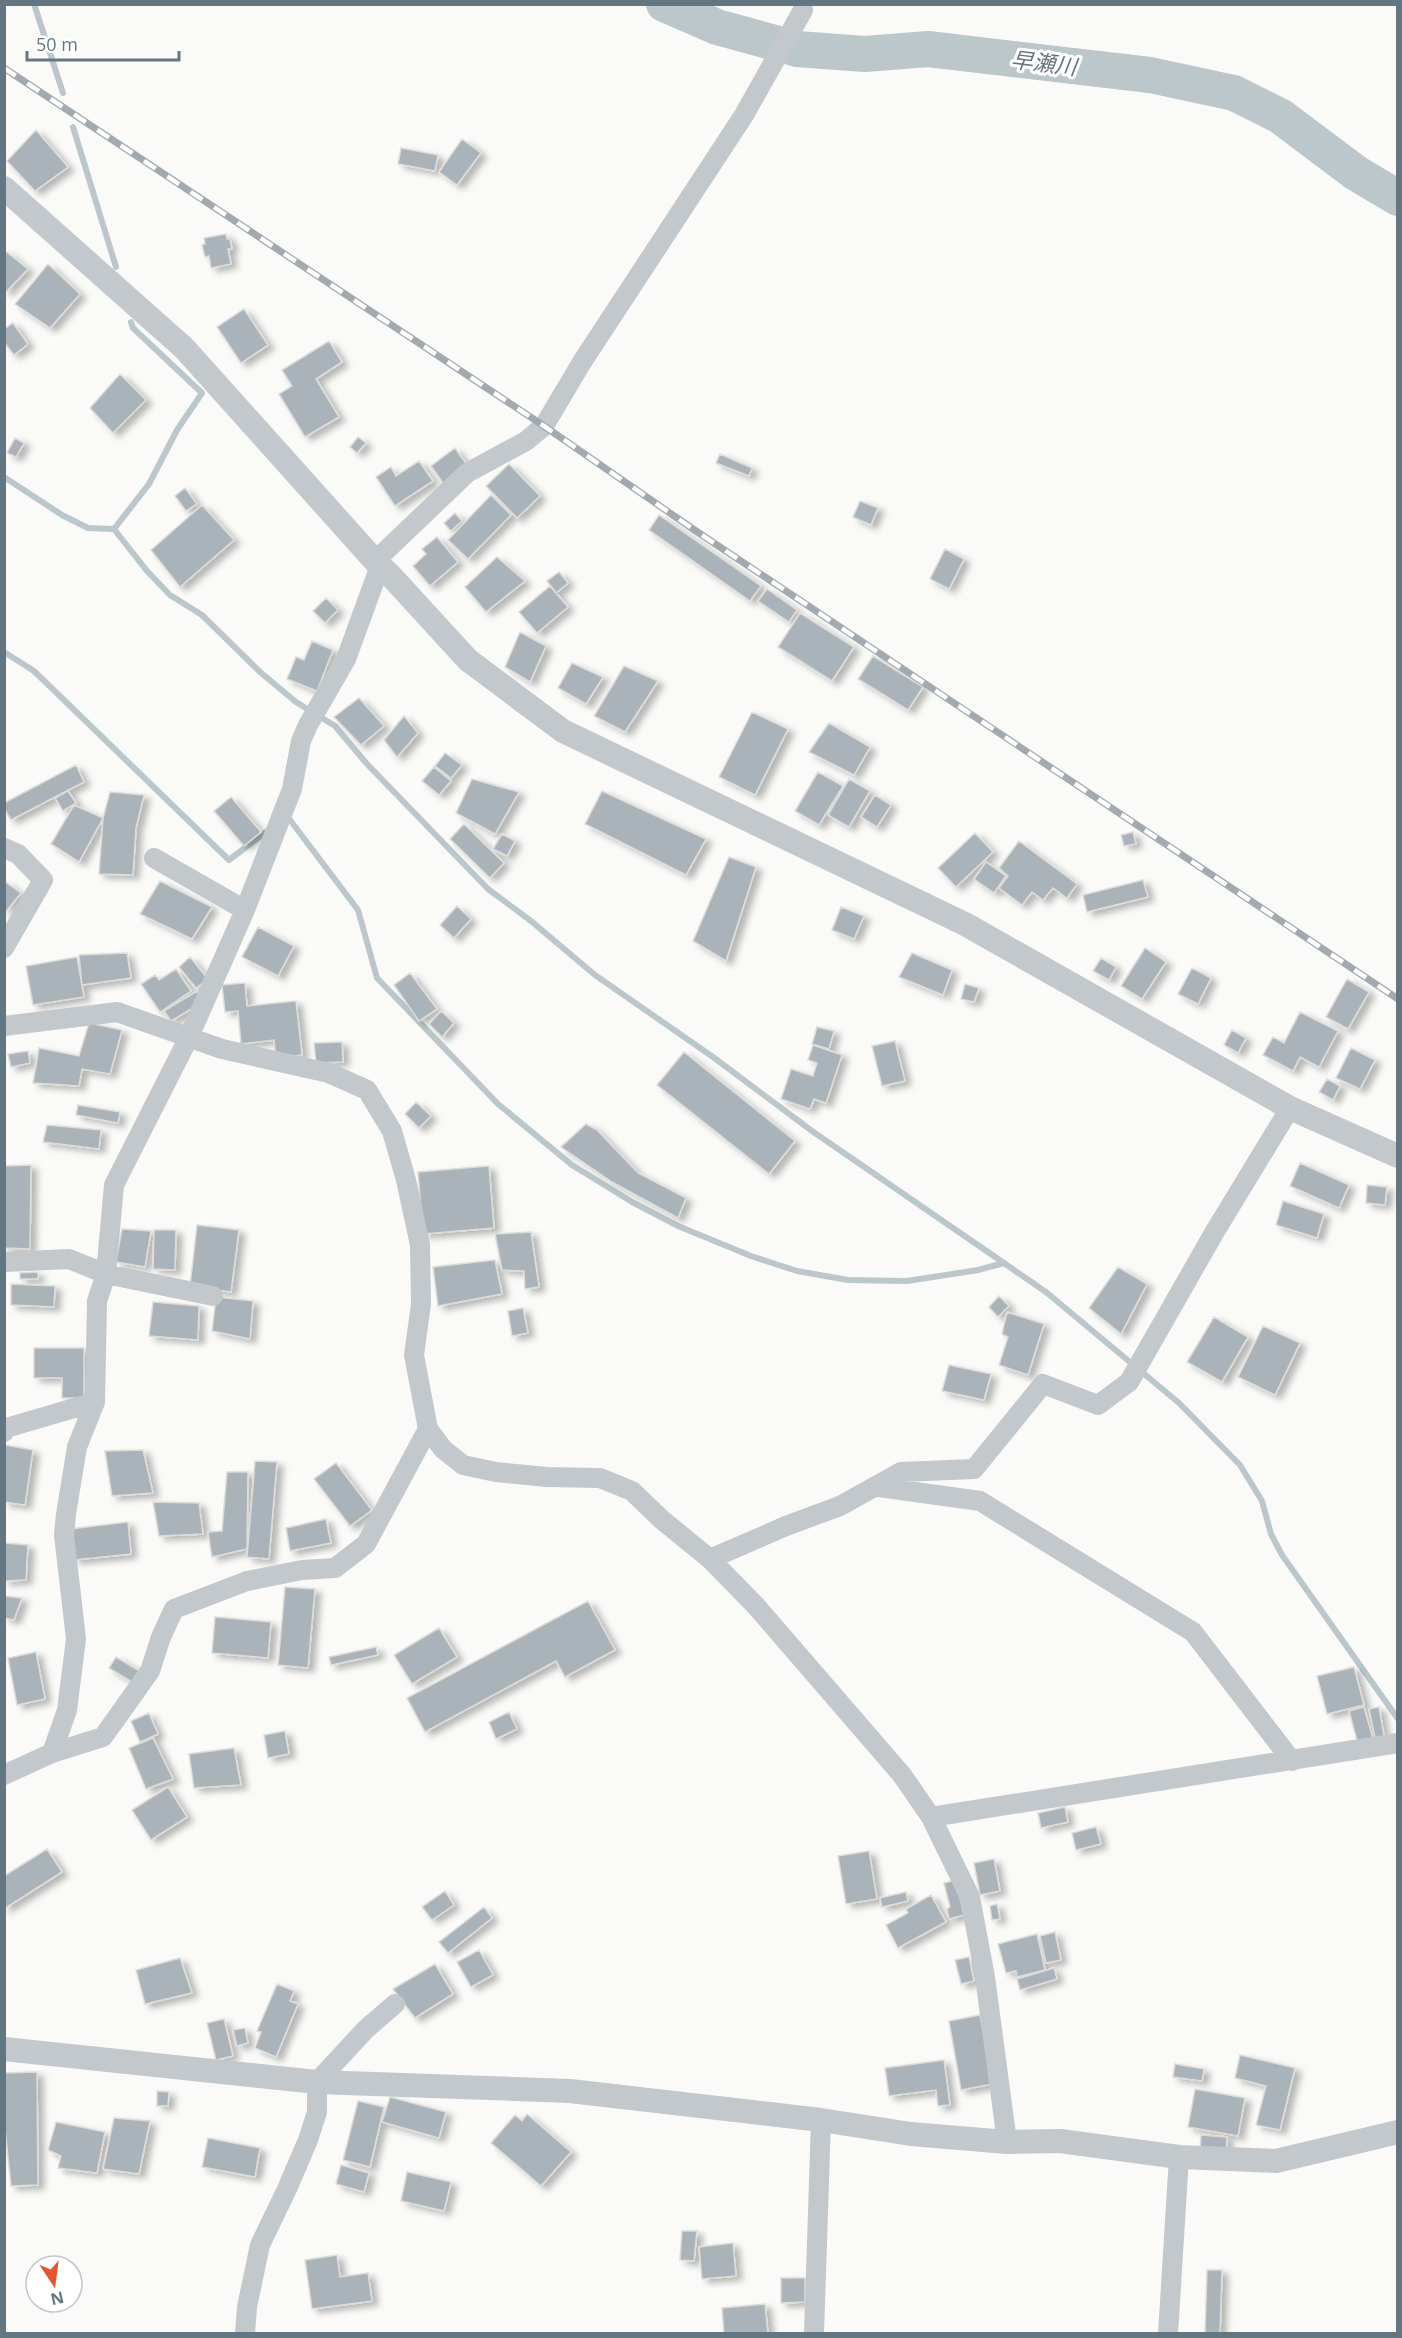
<svg xmlns="http://www.w3.org/2000/svg" width="1402" height="2338" viewBox="0 0 1402 2338" font-family="'Open Sans','Noto Sans JP',sans-serif">
	<style>
		.lines { fill: none; stroke-linecap: round; stroke-linejoin: round }
		.stream { stroke: #bbc7cb; stroke-width: 6 }
		.river { stroke: #bbc7cb; stroke-width: 36 }
		.building { fill: #aab3b9; stroke: #dcdcda; stroke-width: 1.5; filter: url(#shadow) }
		.minor { stroke: #c3c8cc; stroke-width: 20 }
		.tertiary { stroke: #c3c8cc; stroke-width: 24 }
		.rail-casing { stroke: #a2aab0; stroke-width: 7 }
		.rail { stroke: #fff; stroke-width: 4.5; stroke-dasharray: 14; stroke-linecap: butt }
		.labels { text-anchor: middle; dominant-baseline: central; stroke-width: 6; stroke-linejoin: round; paint-order: stroke }
		.water-label { font-size: 22px; font-style: italic; fill: #60757c; stroke: #fff }
	</style>
	<defs>
		<filter id="shadow"><feDropShadow dx="6" dy="4" stdDeviation="3" flood-color="#0004"/></filter>
	</defs>
	<rect width="100%" height="100%" fill="#fafaf8"/>
	<g class="lines">
		<!-- stream -->
		<path class="stream" d="M34,4L63,93
			M73,127L116,267
			M4,477L62,515L88,528L114,529L147,571L170,595L202,615L260,672L296,702L335,726L367,764L488,889L531,921L595,975L713,1057L812,1131L1046,1292L1179,1403L1240,1465L1262,1501L1271,1534L1282,1555L1398,1719
			M114,529L149,484L177,430L202,393L133,328L131,322
			M4,652L34,671L229,860L270,829
			M285,817L287,816L358,910L377,978L498,1104L572,1165L632,1202L678,1226L751,1256L797,1271L848,1280L907,1281L978,1270L1004,1263"/>
		<!-- river -->
		<path class="river" d="M664,4L717,27L797,49L865,54L928,49L1150,75L1234,93L1280,116L1356,173L1398,198"/>
	</g>
	<!-- building -->
	<path class="building" d="M36,130L68,167L35,191L7,161Z
		M462,139L481,153L457,185L439,172Z
		M401,148L438,155L435,171L398,164Z
		M226,234L227,239H230L232,249H228L231,264L211,268L209,256L205,257L202,245L205,244L204,238Z
		M4,250L28,269L6,292L4,291Z
		M48,264L80,294L50,328L15,304Z
		M244,309L268,345L241,363L217,327Z
		M13,323L28,344L14,355L4,342V329Z
		M329,341L342,362L316,379L339,417L305,437L279,394L292,386L282,370Z
		M120,374L146,400L113,433L90,408Z
		M358,437L366,443L357,453L350,447Z
		M15,438L24,443L16,457L7,453Z
		M455,448L467,465L443,483L431,466Z
		M720,454L752,468L749,476L716,463Z
		M419,461L433,481L395,506L376,477L391,467L396,476Z
		M509,464L540,496L517,518L486,486Z
		M185,488L197,504L186,511L175,496Z
		M491,495L511,515L468,559L448,540Z
		M860,501L878,508L871,525L853,517Z
		M202,505L234,540L180,587L151,550Z
		M455,513L462,521L451,531L444,523Z
		M659,515L761,586L750,601L649,530Z
		M437,537L458,562L430,586L413,566L426,554L422,549Z
		M945,549L964,559L949,589L930,579Z
		M497,557L525,581L486,612L465,587Z
		M559,572L568,583L556,593L547,581Z
		M550,586L568,607L537,633L519,612Z
		M767,589L797,610L789,622L758,601Z
		M326,598L338,610L325,623L313,611Z
		M800,613L854,647L832,681L778,647Z
		M520,632L546,646L530,682L505,667Z
		M312,641L333,650L317,691L287,679L296,657L304,660Z
		M873,656L923,687L908,710L858,679Z
		M572,663L603,677L586,704L558,688Z
		M624,666L658,681L625,732L594,716Z
		M359,698L384,726L361,745L334,717Z
		M752,712L788,729L755,795L719,777Z
		M404,716L418,733L397,757L384,740Z
		M829,723L870,747L854,775L809,752Z
		M445,753L462,765L451,778L435,766Z
		M76,765L84,782L11,820L4,808V803Z
		M434,767L451,781L439,795L422,781Z
		M818,772L843,786L819,825L795,811Z
		M472,779L519,792L495,834L456,813Z
		M849,779L870,791L849,827L828,815Z
		M68,791L76,803L63,811L55,798Z
		M602,791L706,839L686,875L585,824Z
		M110,792L144,795L136,828L133,875L99,874L103,818Z
		M875,795L891,805L877,827L861,817Z
		M231,797L261,832L244,846L214,811Z
		M74,805L103,818L79,862L51,844Z
		M464,824L504,863L490,878L450,839Z
		M1133,832L1136,844L1124,846L1121,835Z
		M975,833L993,852L956,887L938,868Z
		M502,834L515,841L507,856L493,849Z
		M1019,841L1077,884L1067,898L1053,888L1043,900L1032,892L1022,905L999,888L1008,876L999,868Z
		M729,857L756,867L726,961L693,941Z
		M986,862L1006,876L994,893L974,879Z
		M1143,880L1148,897L1087,912L1083,895Z
		M4,881L21,893L4,914Z
		M160,881L212,907L192,939L140,914Z
		M457,906L471,919L454,938L440,925Z
		M841,907L864,916L854,939L832,930Z
		M258,927L294,946L278,976L242,957Z
		M1145,948L1166,962L1142,999L1121,986Z
		M127,953L131,978L82,985L79,955Z
		M912,953L952,970L943,995L899,977Z
		M77,957L84,997L33,1005L26,966Z
		M190,957L208,979L196,988L179,967Z
		M1101,958L1116,967L1109,980L1093,971Z
		M1192,968L1211,978L1198,1004L1178,994Z
		M176,969L191,991L160,1012L141,984L155,975L159,980Z
		M410,973L437,1009L419,1021L394,985Z
		M1347,979L1369,992L1348,1029L1326,1017Z
		M245,983L247,1006L296,1001L302,1055L276,1058L274,1040L241,1044L238,1011L225,1012L222,985Z
		M965,984L979,988L974,1002L961,999Z
		M197,991L203,1002L171,1021L164,1011Z
		M441,1011L454,1023L442,1037L429,1024Z
		M1300,1012L1338,1031L1319,1067L1300,1057L1293,1071L1263,1055L1273,1037L1284,1043Z
		M89,1023L122,1030L110,1074L82,1069L79,1086L33,1083L39,1048L79,1056Z
		M817,1027L834,1031L829,1049L812,1044Z
		M1232,1030L1246,1038L1238,1053L1224,1045Z
		M895,1041L905,1081L882,1086L872,1046Z
		M342,1042L343,1062L316,1063L314,1043Z
		M813,1045L842,1055L826,1103L814,1099L810,1109L781,1099L791,1069L813,1076L817,1063L808,1060Z
		M1351,1048L1375,1060L1360,1089L1336,1078Z
		M28,1051L30,1063L11,1067L8,1054Z
		M684,1052L795,1141L769,1174L657,1085Z
		M1327,1079L1340,1086L1333,1100L1319,1092Z
		M416,1102L431,1116L419,1128L405,1114Z
		M78,1105L120,1112L118,1123L76,1115Z
		M586,1124L597,1130L638,1173L686,1198L678,1218L612,1182L561,1147Z
		M47,1125L101,1130L99,1149L43,1142Z
		M1300,1163L1349,1185L1339,1208L1290,1186Z
		M31,1165L30,1249L4,1248V1166Z
		M489,1166L494,1228L423,1234L418,1172Z
		M1367,1185L1387,1187L1385,1205L1366,1203Z
		M1283,1201L1324,1214L1317,1238L1276,1225Z
		M197,1225L239,1230L231,1292L190,1286Z
		M122,1229L151,1231L145,1267L116,1262Z
		M154,1230H176L175,1270L153,1269Z
		M531,1232L539,1287L525,1289L524,1271L502,1270L495,1234Z
		M495,1260L502,1294L438,1306L433,1267Z
		M1118,1267L1147,1284L1121,1334L1089,1308Z
		M38,1272V1279H20V1273Z
		M11,1284L55,1286L54,1307L11,1305Z
		M999,1296L1009,1306L998,1317L989,1307Z
		M216,1297L253,1301L250,1339L212,1331Z
		M153,1302L199,1306L198,1340L149,1336Z
		M523,1308L528,1333L512,1336L508,1311Z
		M1007,1312L1044,1324L1028,1375L999,1365L1008,1337L1002,1334Z
		M1214,1317L1248,1337L1222,1382L1187,1362Z
		M1263,1326L1300,1343L1275,1395L1238,1377Z
		M34,1348H84V1398H62V1378H34Z
		M949,1365L991,1374L984,1400L942,1391Z
		M5,1445L33,1450L25,1505L4,1502Z
		M143,1450L153,1493L112,1496L105,1451Z
		M255,1461L277,1462L269,1559L247,1557Z
		M336,1463L372,1510L350,1526L314,1479Z
		M227,1472H248L247,1549L212,1557L208,1532L222,1531Z
		M153,1502L199,1503L203,1534L159,1536Z
		M326,1519L331,1543L290,1551L286,1528Z
		M128,1522L131,1554L74,1560L70,1529Z
		M4,1543L28,1545L26,1580L4,1581Z
		M285,1587L315,1589L308,1668L278,1665Z
		M4,1596L22,1598L14,1620L4,1618Z
		M588,1601L615,1650L565,1677L556,1661L425,1732L407,1698Z
		M215,1617L271,1622L268,1658L212,1653Z
		M439,1628L457,1657L412,1684L394,1655Z
		M376,1647L378,1655L331,1665L329,1657Z
		M36,1652L45,1699L17,1705L8,1658Z
		M116,1657L143,1673L135,1684L109,1668Z
		M1354,1667L1364,1705L1327,1714L1317,1676Z
		M1364,1707L1373,1739L1358,1744L1349,1711Z
		M1379,1707L1384,1736L1375,1738L1369,1709Z
		M509,1712L517,1729L496,1739L489,1722Z
		M149,1713L158,1734L140,1742L131,1721Z
		M285,1731L289,1754L268,1758L264,1735Z
		M153,1738L173,1779L146,1789L129,1748Z
		M234,1748L241,1785L194,1788L189,1754Z
		M168,1787L187,1817L151,1840L132,1810Z
		M1065,1807L1068,1822L1041,1828L1038,1813Z
		M1096,1827L1101,1844L1076,1850L1072,1833Z
		M47,1849L62,1872L4,1909V1876Z
		M869,1851L877,1899L846,1904L838,1856Z
		M994,1859L1000,1891L980,1895L974,1863Z
		M956,1880L964,1915L949,1919L947,1909L950,1907L944,1883Z
		M445,1891L454,1905L432,1920L422,1907Z
		M906,1892L908,1901L882,1907L880,1898Z
		M931,1895L946,1922L898,1948L886,1925L908,1913L906,1909Z
		M997,1904L1000,1919L992,1920L990,1906Z
		M484,1907L492,1918L448,1953L439,1942Z
		M1055,1932L1061,1960L1046,1963L1040,1936Z
		M1037,1934L1045,1970L1017,1977L1016,1971L1006,1973L998,1944Z
		M479,1950L493,1975L471,1987L457,1962Z
		M969,1957L974,1981L961,1984L955,1960Z
		M180,1958L192,1993L145,2004L136,1970Z
		M435,1964L453,1994L415,2018L393,1989Z
		M1054,1968L1057,1979L1020,1990L1017,1979Z
		M277,1984L294,1991L290,2001L298,2004L276,2057L255,2048L261,2032L257,2031Z
		M980,2015L993,2084L961,2090L949,2021Z
		M224,2019L233,2056L216,2060L207,2023Z
		M245,2028L248,2043L237,2046L233,2030Z
		M1240,2055L1295,2068L1280,2130L1256,2125L1266,2086L1235,2078Z
		M944,2060L950,2105L938,2106L936,2090L889,2096L885,2068Z
		M1175,2064L1204,2069L1202,2081L1173,2077Z
		M37,2072L38,2185L11,2186L4,2119V2073Z
		M1195,2089L1245,2098L1238,2136L1188,2127Z
		M157,2091L169,2092L168,2106H157Z
		M390,2097L446,2112L439,2138L382,2122Z
		M358,2101L384,2107L370,2167L343,2160Z
		M527,2114L571,2152L541,2186L491,2143L515,2115L522,2121Z
		M114,2118L150,2121L139,2174L103,2169Z
		M56,2122L105,2132L97,2173L58,2168L61,2156L48,2150Z
		M1201,2135L1227,2137L1226,2153L1200,2151Z
		M208,2138L260,2148L255,2177L202,2167Z
		M341,2165L369,2173L364,2192L336,2184Z
		M407,2172L451,2182L444,2211L401,2201Z
		M682,2231H697L694,2261L680,2260Z
		M733,2243L736,2276L702,2279L699,2247Z
		M337,2255L340,2277L368,2273L372,2301L312,2309L305,2260Z
		M1207,2270H1222L1220,2334H1205Z
		M781,2278H805V2302L781,2303Z
		M765,2304L768,2334H724L722,2308Z"/>
	<g class="lines">
		<!-- minor -->
		<path class="minor" d="M375,561L467,473L526,441L544,426L582,362L744,115L803,10
			M4,848L18,854L43,880L4,948
			M154,858L245,910
			M4,1026L117,1012L222,1049L329,1073L367,1090L392,1131L406,1180L420,1245L421,1304L414,1355L428,1429L443,1449L463,1465L496,1472L547,1477L600,1478L632,1491L661,1519L710,1559L756,1606L902,1775L931,1817L970,1897L985,1977L1007,2142
			M4,1262L69,1259L106,1274L213,1296
			M4,1432L6,1428L95,1402
			M879,1487L980,1501L1193,1632L1292,1761
			M710,1559L786,1526L840,1506L901,1472L974,1469L1043,1384L1098,1405L1129,1382L1214,1233L1290,1108
			M52,1753L67,1710L76,1639L64,1535L66,1514L77,1447L95,1402L97,1301L106,1274L114,1185L188,1039L245,910L292,789L301,741L308,725L346,659L380,566
			M4,1775L52,1753L103,1737L150,1671L161,1637L174,1609L247,1581L302,1570L335,1568L366,1544L428,1429
			M931,1817L1398,1743
			M245,2334L247,2307L260,2245L287,2189L308,2140L317,2112V2082L366,2029L395,2004
			M814,2334L821,2120
			M1168,2334L1179,2157"/>
		<!-- tertiary -->
		<path class="tertiary" d="M4,188L184,348L375,561L391,576L468,660L563,731L965,924L1290,1108L1398,1156
			M4,2049L317,2082L570,2091L821,2120L911,2134L1007,2142L1060,2141L1179,2157L1276,2161L1398,2132"/>
		<!-- rail casing -->
		<g class="rail-casing">
			<path id="rail" d="M4,68L544,426L696,531L1398,999"/>
		</g>
		<!-- rail -->
		<use href="#rail" class="rail"/>
	</g>
	<g class="labels">
		<!-- water labels -->
		<g class="water-label">
			<text transform="translate(1044 62) rotate(7)">早瀬川</text>
		</g>
	</g>
	<!-- border -->
	<rect width="1402" height="2338" fill="none" stroke="#657683" stroke-width="12"/>
	<!-- north arrow -->
	<g transform="translate(54 2284) rotate(167)"><circle r="28" fill="#ffffff" stroke="#c1c8cd" stroke-width="1.5"/>
	<path d="M0-4.5L10 22L0 15L-10 22Z" fill="#e4572e"/>
	<text y="-9" font-size="16" font-weight="bold" text-anchor="middle" fill="#657683">N</text>
	</g>
	<!-- scale -->
	<path d="M27 51v9h152v-9" fill="none" stroke="#657683" stroke-width="3"/>
	<text x="36" y="51" font-size="18" fill="#657683" stroke="#ffffff" stroke-width="4.5" paint-order="stroke">50 m</text>
</svg>
